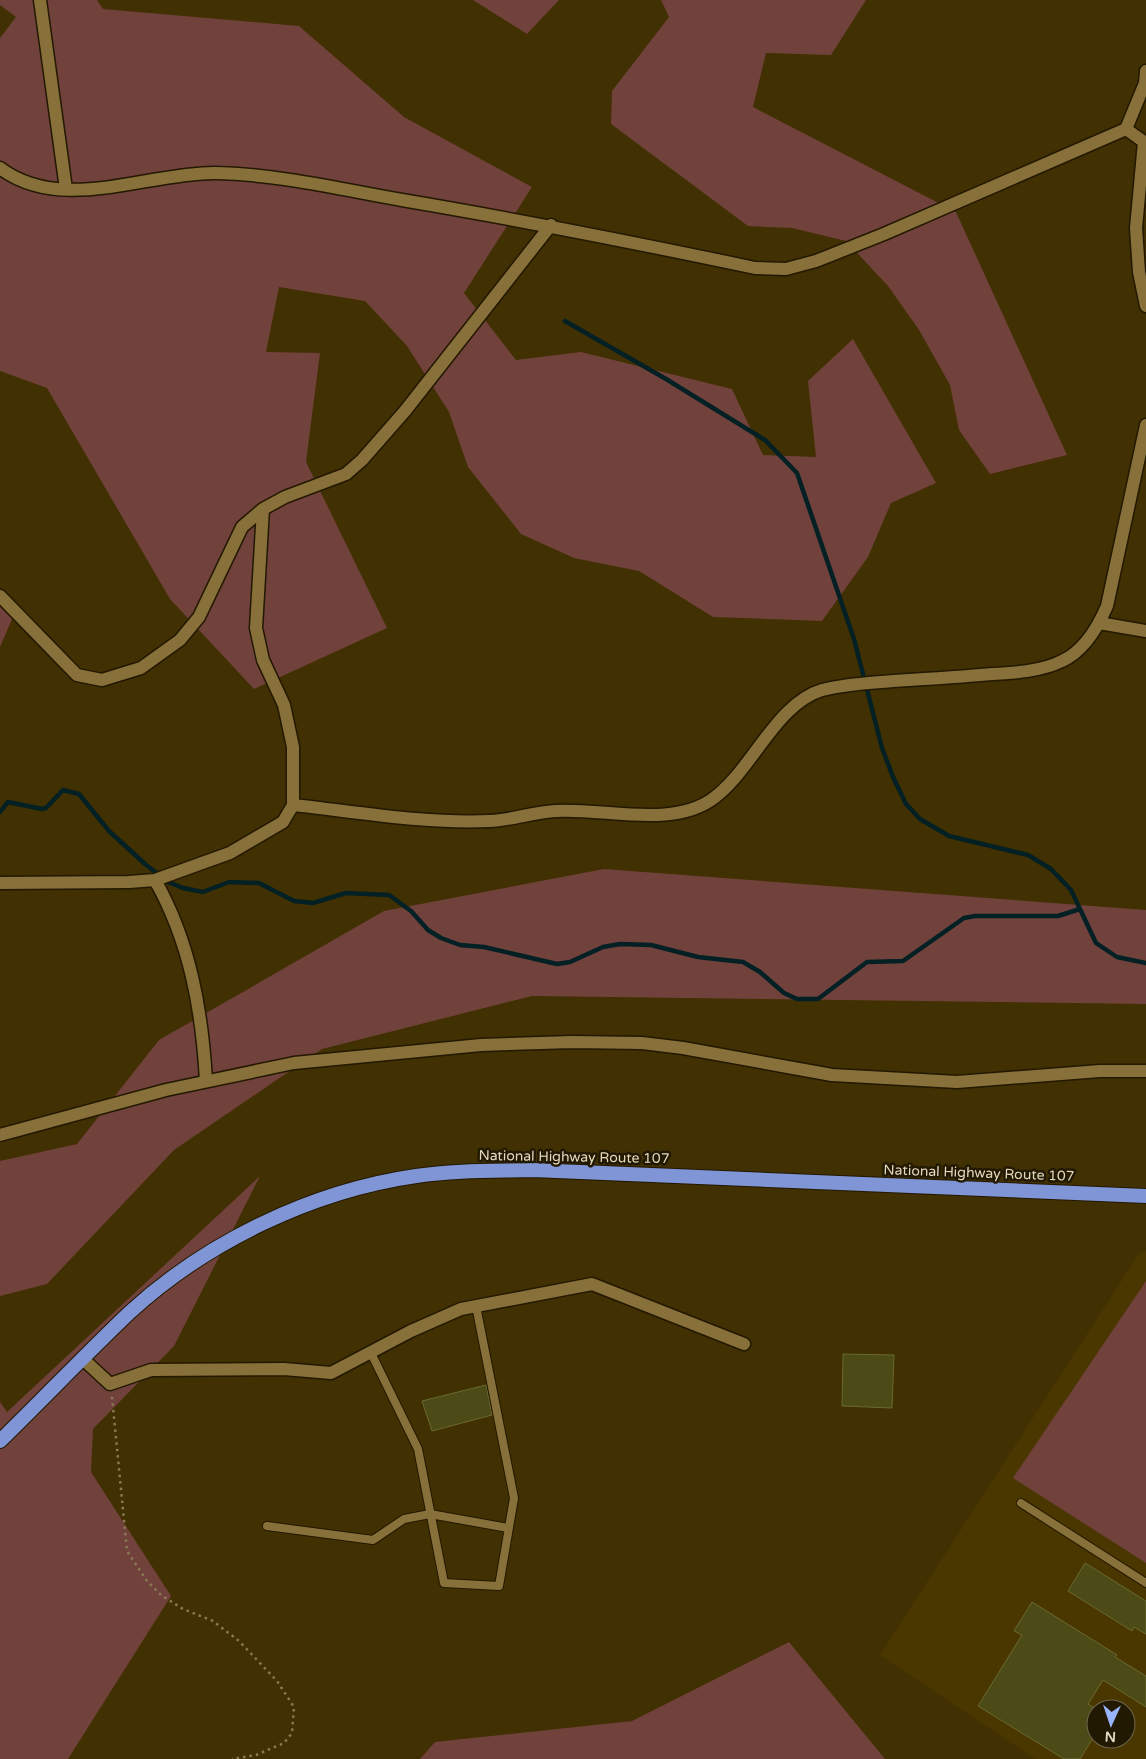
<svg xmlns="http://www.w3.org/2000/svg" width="1146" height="1759" viewBox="0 0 1146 1759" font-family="'Varela Round',sans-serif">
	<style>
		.built { fill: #4a3700; fill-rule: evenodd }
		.green { fill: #71413b }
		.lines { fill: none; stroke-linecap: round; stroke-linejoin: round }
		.stream { stroke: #032024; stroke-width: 4.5 }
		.building { fill: #4c4b18; stroke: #6a692f }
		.service-casing { stroke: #231800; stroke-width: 10 }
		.minor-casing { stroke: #231800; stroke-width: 15 }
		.trunk-casing { stroke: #231800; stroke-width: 16 }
		.path { stroke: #897a54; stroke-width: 2.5; stroke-dasharray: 2.5 4; stroke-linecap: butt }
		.service { stroke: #877039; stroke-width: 8 }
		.minor { stroke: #877039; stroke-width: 12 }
		.trunk { stroke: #7f95d5; stroke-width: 14 }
		.labels { text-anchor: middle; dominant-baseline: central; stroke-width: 5; stroke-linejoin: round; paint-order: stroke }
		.street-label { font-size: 14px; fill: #e4d8bc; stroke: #221903 }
	</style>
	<rect width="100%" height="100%" fill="#403002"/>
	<!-- built -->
	<path class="built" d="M1146,1251V1759H1035L880,1655L1140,1252ZM1096,1709H1126V1739H1096Z"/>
	<!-- green -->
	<path class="green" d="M0,0H97L103,9L299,26L404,117L532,187L464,293L516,360L581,352L732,389L763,455L816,457L808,381L853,339L936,483L891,503L868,557L822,621L713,617L639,571L574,558L521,534L468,467L449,412L407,346L365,301L279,287L266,352L320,353L306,462L387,628L254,689L170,599L47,388L0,371V38L16,17L0,5Z
		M473,0H559L527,34Z
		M661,0H866L831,55L766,53L753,107L956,212L1067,455L990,474L959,430L950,385L919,330L888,286L846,241L792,228L748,226L611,124L612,91L669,17Z
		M0,595L18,605L0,647Z
		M604,869L1146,910V1004L532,996L322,1049L174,1150L47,1284L0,1296V1161L77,1144L159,1040L384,911Z
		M260,1176L174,1346L93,1429L91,1472L171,1596L68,1759H0V1402L7,1412Z
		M1146,1281V1563L1013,1478Z
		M789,1642L885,1759H420L435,1742L632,1721Z"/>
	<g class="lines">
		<!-- stream -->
		<path class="stream" d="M565,321L666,379L765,440L797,473L854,639L882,748L893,777L906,804L920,819L949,836L1028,855L1051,869L1071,890L1096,943L1117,957L1146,963
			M0,812L8,802L42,809L46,808L63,790L79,794L109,831L145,864L168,882L183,888L203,892L229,882L259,883L294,901L313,903L346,893L389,895L411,911L428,930L441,938L460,945L484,947L557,964L570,962L603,947L620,944L651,945L698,957L743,962L760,972L784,993L797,999H818L867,962L903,961L964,918L975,916H1058L1080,909"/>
	</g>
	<!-- building -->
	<path class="building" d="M843,1354L894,1355L892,1408L842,1406Z
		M486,1385L492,1415L432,1431L422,1401Z
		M1085,1563L1146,1601V1634L1134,1627L1132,1631L1068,1591Z
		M1032,1602L1117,1655L1115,1657L1146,1676V1707L1103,1680L1088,1704L1096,1709V1733L1080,1759H1064L978,1706L1022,1635L1014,1631Z"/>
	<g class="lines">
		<!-- service casing -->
		<g class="service-casing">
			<path id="service" d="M371,1353L418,1449L444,1583L499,1586L514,1498L476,1306
				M1021,1503L1146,1583
				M267,1526L373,1540L404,1519L430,1514L508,1528"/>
		</g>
		<!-- minor casing -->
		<g class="minor-casing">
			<path id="minor" d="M40,0L66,189
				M1126,129L1144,142L1136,228L1139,272L1146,306
				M0,168C61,214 146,173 214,173C277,174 340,189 402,200C520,220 637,243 755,268L786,269L816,261L884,234L1126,129L1145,83L1146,71
				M0,596L77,675L102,680L141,668L180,640L199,617L242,527L263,509L285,497L346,474L362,460L405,411L551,225
				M1099,623L1146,631
				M293,805C358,812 424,824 490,821C512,820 534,812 556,811C604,808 670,828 711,800C751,773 775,704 822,690C845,684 869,683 893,681C926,679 959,677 992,674C1015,673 1042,671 1062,661C1084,651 1098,627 1107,606L1146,425
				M155,880C190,942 202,1010 206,1081
				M0,883L129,882L155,880L230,853L283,822L293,805V747L284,705L263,660L256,628L263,509
				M0,1135L166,1090L294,1063L481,1045L572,1042L642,1043L683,1048L832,1075L957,1082L1100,1071H1146
				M84,1360L110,1384L151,1370L284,1369L331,1373L411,1331L461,1309L592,1284L744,1344"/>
		</g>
		<!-- trunk casing -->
		<g class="trunk-casing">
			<path id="trunk" d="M0,1441C43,1399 85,1355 129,1313C206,1242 312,1191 416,1176C455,1170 494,1171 533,1170L1146,1196"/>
		</g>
		<!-- path -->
		<path class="path" d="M112,1397L127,1551L147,1581L161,1595L183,1609L213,1621L239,1641L277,1681L294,1707L292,1733L284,1743L256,1755L232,1759"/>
		<!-- service -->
		<use href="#service" class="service"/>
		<!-- minor -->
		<use href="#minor" class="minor"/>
		<!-- trunk -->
		<use href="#trunk" class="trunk"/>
	</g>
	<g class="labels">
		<!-- street labels -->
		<g class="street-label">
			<text transform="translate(574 1157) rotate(1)">National Highway Route 107</text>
			<text transform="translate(979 1173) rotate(2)">National Highway Route 107</text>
		</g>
	</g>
	<!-- north arrow -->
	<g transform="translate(1111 1724) rotate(183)"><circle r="24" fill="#221903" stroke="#70654d"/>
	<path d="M0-4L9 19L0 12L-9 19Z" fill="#99b5fd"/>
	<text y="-8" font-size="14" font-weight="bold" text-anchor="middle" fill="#e4d8bc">N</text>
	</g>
</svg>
